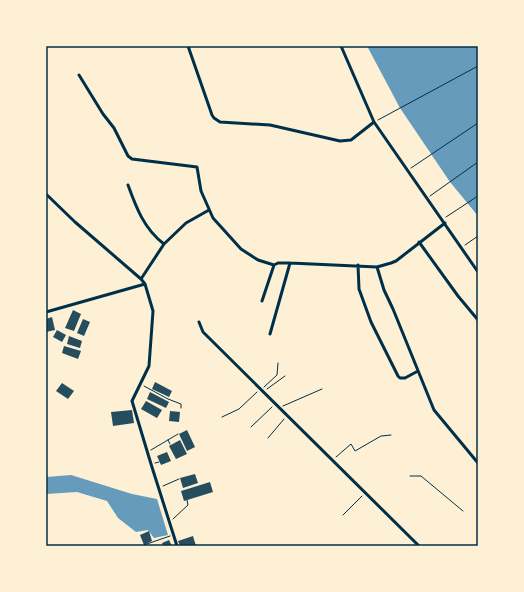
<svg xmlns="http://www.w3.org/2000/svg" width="524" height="592" viewBox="0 0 524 592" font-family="Overpass,sans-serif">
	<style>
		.water { fill: #669bbc }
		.building { fill: #264d5e }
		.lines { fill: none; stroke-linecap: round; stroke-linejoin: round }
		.path { stroke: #003049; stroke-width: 1 }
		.minor { stroke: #003049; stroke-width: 3 }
		.neatline { fill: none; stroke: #003049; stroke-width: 1.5 }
	</style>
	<rect width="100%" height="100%" fill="#fdf0d5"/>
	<!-- water -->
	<path class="water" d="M367,46H478V216L450,182L400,108Z
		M71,475L132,494L157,499L168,535L154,538L148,530L136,532L118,518L107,501L77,492L46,494V477Z"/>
	<!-- building -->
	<path class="building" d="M73,310L81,314L74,331L65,328Z
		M52,317L55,330L46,332V319Z
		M83,319L90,322L84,336L77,333Z
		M57,330L66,335L62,342L53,337Z
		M69,336L82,341L80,348L67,344Z
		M64,346L81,351L78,359L62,353Z
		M155,382L172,391L169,397L152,389Z
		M62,383L74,391L68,399L56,391Z
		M150,392L169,402L166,408L147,399Z
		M146,401L162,410L157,418L141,409Z
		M132,410L134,423L113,426L111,412Z
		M170,411L180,412L179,422L169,421Z
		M187,430L195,447L187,451L179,434Z
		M180,440L187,454L176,459L169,446Z
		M167,452L171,461L161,465L157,456Z
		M195,474L198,483L183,488L180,478Z
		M210,482L213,492L184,501L181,491Z
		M149,531L152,541L144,545L140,535Z
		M193,536L196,546H180L178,541Z
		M169,540L172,546H163L162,543Z"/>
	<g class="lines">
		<!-- path -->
		<path class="path" d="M378,120L478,66
			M411,168L478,123
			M430,196L478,162
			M446,217L478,196
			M465,245L478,236
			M144,386L168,399L181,404V408
			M264,387L277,375L278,363
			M267,389L285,376
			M283,406L322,389
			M222,417L239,409L257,392
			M251,427L272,407
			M268,438L284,419
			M168,440L170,444
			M151,450L178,434
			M336,457L351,444L355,451L381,436L391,435
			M155,463L159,462
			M410,476H421L463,511
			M163,486L179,479
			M343,515L362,496
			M173,519L188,505L187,500
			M144,545L170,536"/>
		<!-- minor -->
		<path class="minor" d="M188,46L212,115L214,118L220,122L270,125L340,141L351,140L374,122
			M341,46L374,122L478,272
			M79,75L103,114L114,128L128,156L132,159L197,167L201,191L213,218L241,249L258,260L274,265
			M128,185C136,207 144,229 164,244
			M46,194L75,222L141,279L145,284L153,311L149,366L132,401L151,464L177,546
			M419,242L458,296L478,320
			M358,265L359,289L371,322L398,376L400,378H405L418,371
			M377,267L384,290L393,309L434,410L478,463
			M141,279L164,244L186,223L209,210
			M262,301L274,265L278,263H290L377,267L391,263L396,261L445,223
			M46,312L145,284
			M199,322L203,332L419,546
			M270,334L290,263"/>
	</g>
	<!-- border -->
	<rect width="524" height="592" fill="none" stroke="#fdf0d5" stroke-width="94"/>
	<rect x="47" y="47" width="430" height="498" class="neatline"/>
</svg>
